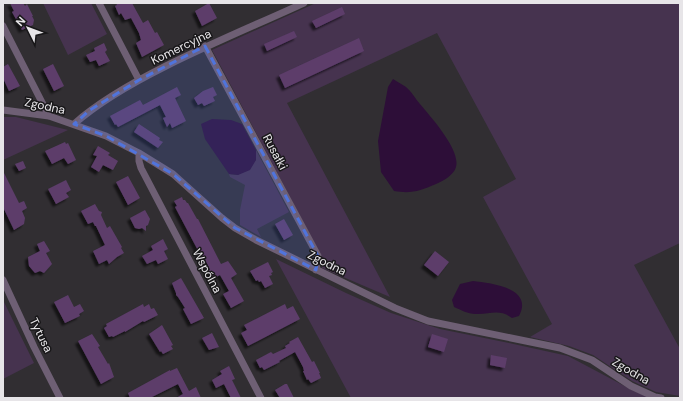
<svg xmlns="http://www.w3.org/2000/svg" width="683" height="401" viewBox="0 0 683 401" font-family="'DM Sans',sans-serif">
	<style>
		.green { fill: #46334f }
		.water { fill: #2d0e38 }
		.building { fill: #5d3d6b; filter: url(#shadow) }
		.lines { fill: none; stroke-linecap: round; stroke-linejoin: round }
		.street { stroke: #6e5f74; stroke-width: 7 }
		.marked { fill: #5074dc; fill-opacity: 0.2; stroke: #5074dc; stroke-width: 3; stroke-dasharray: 8 5; stroke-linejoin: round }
		.labels { text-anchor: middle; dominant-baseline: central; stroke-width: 3; stroke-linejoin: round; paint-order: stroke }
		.street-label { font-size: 12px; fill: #e7e5e8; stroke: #181719 }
	</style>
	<defs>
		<filter id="shadow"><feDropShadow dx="-3" dy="3" stdDeviation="1" flood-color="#0009"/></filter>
	</defs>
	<rect width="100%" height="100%" fill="#312e32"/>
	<!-- green -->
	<path class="green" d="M43,3H91L107,34L68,55Z
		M316,3H680V243L634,265L680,349V396L656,392L632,381L593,355L569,346L530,337L552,324L483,197L516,179L437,33L287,103L390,297L322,268V257L212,50Z
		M3,117H16L68,130L3,160Z
		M256,150L289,212L257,229L261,237L240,225V210L245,185L230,177L229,174L238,175L256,160Z
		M276,259L346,293L391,313L440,329L509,343L568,356L634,391L651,398H351Z
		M3,300L34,363L3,379Z"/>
	<!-- water -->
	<path class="water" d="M393,79C397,82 402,84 406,87C411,91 415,98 420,104C430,116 461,150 456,167C454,175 443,181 436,184C420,191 411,194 394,191L381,172L378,141L388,87Z
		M212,119L231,120L242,124L256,150V160L250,170L238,175L229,174L205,139L201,124Z
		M473,281C491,283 534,288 519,316L512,318C498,308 490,315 475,314C468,314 461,310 454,307L452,300L460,284Z"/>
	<!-- building -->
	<path class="building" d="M10,3H23L25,6L27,4L33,16H32L34,20L33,25L22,30L12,12L14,11Z
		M116,3H132L143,23L148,20L155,33L157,32L164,45L142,57L136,43L141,40L139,33L131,18L125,20L121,13L119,15L115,6L117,5Z
		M209,3L217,18L202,26L195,11Z
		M342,7L345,14L316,28L312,21Z
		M294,31L297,37L267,51L264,44Z
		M359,38L364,51L285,88L279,75Z
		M104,43L107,50L105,52L110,61L99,66L96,60L90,62L86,55L95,51L94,48Z
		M8,64L20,86L9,91L3,78V67Z
		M53,64L64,86L54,91L43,69Z
		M177,87L181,95L175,98L186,121L172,128L170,123L167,127L163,118L166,117L160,105L118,127L116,124L115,125L110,116L140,100L143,105Z
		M213,87L217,95L213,97L215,101L204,106L202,103L198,105L194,98L203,91Z
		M139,124L160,138L159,140L163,142L158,148L134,132Z
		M65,142L66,144L68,143L76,160L68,164L64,158L52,164L45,151Z
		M98,146L110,153L108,155L118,161L113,170L103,165L99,172L91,167L97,156L93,155Z
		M23,161L26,168L19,171L15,164Z
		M3,171L19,203L24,201L27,208L22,211L25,218L24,224L14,230L3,207Z
		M128,176L140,198L128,205L116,182Z
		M66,180L71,190L66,193L69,197L56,204L48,189Z
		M182,197L183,200H185L187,203H188L197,219H198L221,264L228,261L237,274L231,278L244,301L231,308L223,294L229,291L220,275L212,279L208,271L210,270L204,257L202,258L175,207L177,206L174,201Z
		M95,204L99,211L102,212L101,215L107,228L110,226L122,247L121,248L124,253L117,257L109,264L107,260L99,264L93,251L105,245L96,226H95L93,222L88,224L81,211Z
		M145,210L150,219L148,225L146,226V231L142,228L139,229L135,228L130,218Z
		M284,219L293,235L284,240L275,224Z
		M163,239L168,249L164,251L168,259L158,264L156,260L147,264L142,256L153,250L151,246Z
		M44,241L50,251L46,253L52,264L44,273L40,271L35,273L29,266L28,257L40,251L37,244Z
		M435,251L449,262L438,276L424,265Z
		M268,262L273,272L271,273L272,275L269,276L273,284L265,288L261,281L259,282L258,280L256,281L250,271Z
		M181,278L204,318L191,324L183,309L185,308L178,297L176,295V293L172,283Z
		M68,295L74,307L80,304L84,311L79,314L80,316L65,323L54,302Z
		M143,304L144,307L149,304L151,309L154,308L158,315L144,322L143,321L125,332V331L113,337L112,336L109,337L104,328L107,326L106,324Z
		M285,304L287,309L293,306L300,319L248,346L241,333L247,330L244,325Z
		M162,325L173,345L171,346L173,349L163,354L161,351L160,352L149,334Z
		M212,333L219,347L209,350L202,338Z
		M92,334L100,346L98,347L108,364L109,363L114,377L101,384L78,341Z
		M432,334L448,339L444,352L428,347Z
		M298,337L312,362L314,361L320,373H319L321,378L311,383L308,379L307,380L303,371H304L303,367L295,352L279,361L280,362L264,370L262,367L260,368L256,360L271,352L273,354L286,348L285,346L290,343L289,342Z
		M491,355L507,358L505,368L490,365Z
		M229,366L235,379L232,380L241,398H231L224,384L216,388L212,380L222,374L220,371Z
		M177,368L189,391L196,387L201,398H176L183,394L178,384L150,398H130L128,393L170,370V371Z
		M285,384H287L294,398H280L275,390Z"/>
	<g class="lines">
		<!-- street -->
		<path class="street" d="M99,3L139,80
			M3,26L49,116
			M205,46L318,256L316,270
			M3,110L49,116L106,136L139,153L173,174L222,218L235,228L256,240L395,308L428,321L560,348L592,360L631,386L655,397L661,398
			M74,124C101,100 134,82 166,66C212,43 258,24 304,3
			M139,153V161L141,168L261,398
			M3,280L34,347L60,398"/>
	</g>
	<!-- marked area -->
	<path class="marked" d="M205,46L318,256L316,270L235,228L173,174L106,136L74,124L90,110L139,80Z"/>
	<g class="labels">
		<!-- street labels -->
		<g class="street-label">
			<text transform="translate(181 47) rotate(-26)">Komercyjna</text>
			<text transform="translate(45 106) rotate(12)">Zgodna</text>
			<text transform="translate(275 152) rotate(62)">Rusałki</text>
			<text transform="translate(327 263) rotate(26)">Zgodna</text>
			<text transform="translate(207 271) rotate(62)">Wspólna</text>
			<text transform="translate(41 335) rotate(64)">Tytusa</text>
			<text transform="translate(631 371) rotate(30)">Zgodna</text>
		</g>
	</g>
	<!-- border -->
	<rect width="683" height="401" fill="none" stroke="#e7e5e8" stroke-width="8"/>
	<!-- north arrow -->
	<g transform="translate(28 28) rotate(312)" stroke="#181719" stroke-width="3" paint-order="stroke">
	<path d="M0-3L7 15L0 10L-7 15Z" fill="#e7e5e8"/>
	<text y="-6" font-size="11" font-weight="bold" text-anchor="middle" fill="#e7e5e8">N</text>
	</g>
</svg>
